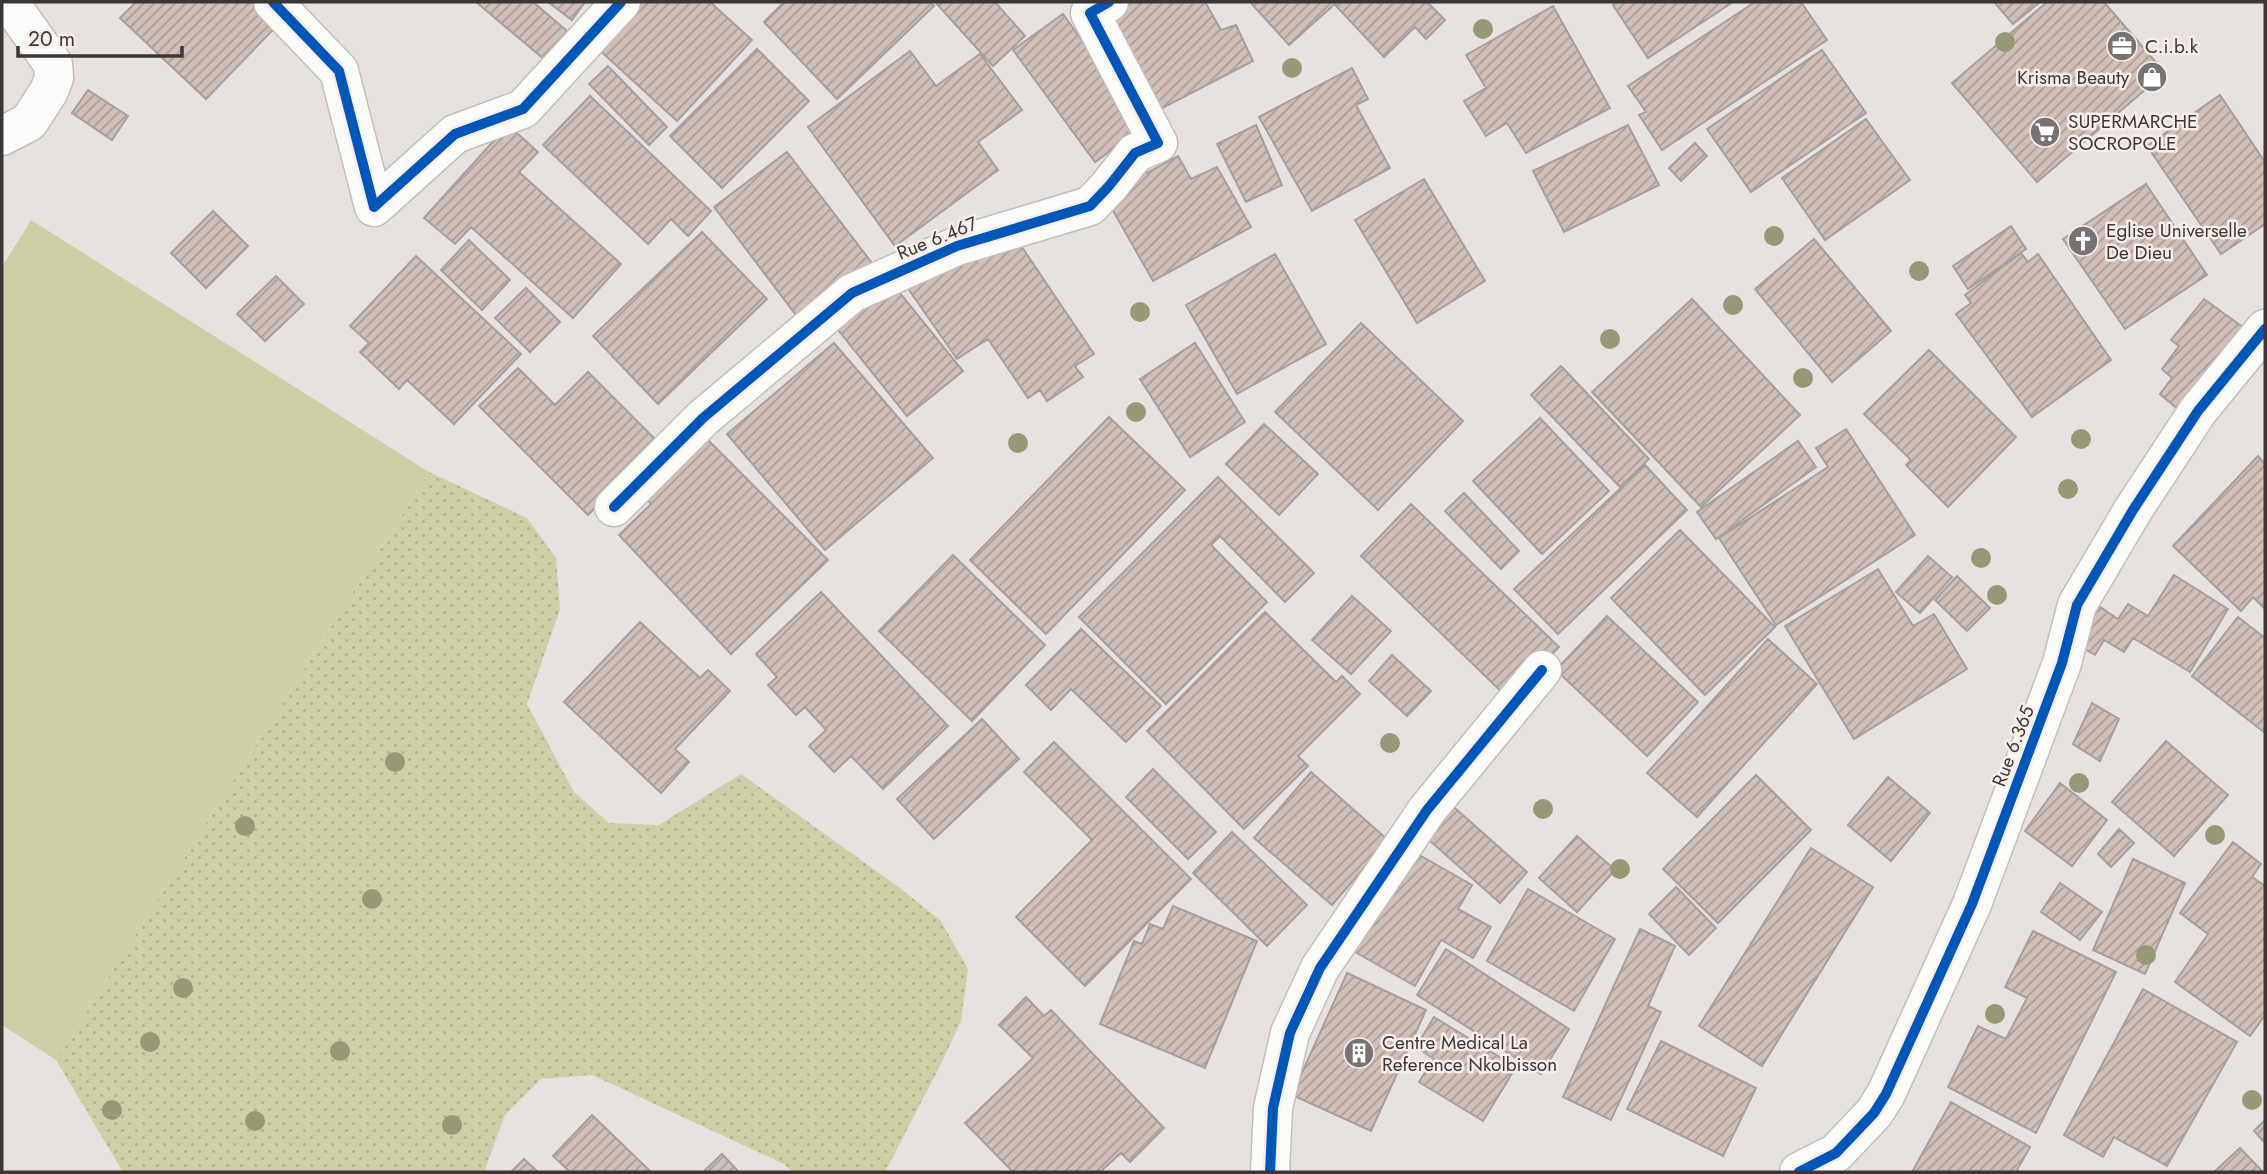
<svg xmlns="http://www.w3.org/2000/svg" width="2267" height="1174" viewBox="0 0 2267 1174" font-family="Jost,sans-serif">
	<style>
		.grass { fill: url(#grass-dots) }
		.park { fill: #cdd0a6 }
		.building { fill: url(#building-hatch); stroke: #a3a09f; stroke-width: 2 }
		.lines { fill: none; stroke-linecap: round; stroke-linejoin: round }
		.street-casing { stroke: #c2bebc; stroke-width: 41 }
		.secondary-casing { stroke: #c2bebc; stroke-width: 41 }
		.street { stroke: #fbfbfa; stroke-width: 38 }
		.secondary { stroke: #fbfbfa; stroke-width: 38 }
		.cycleway-casing { stroke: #f8eeea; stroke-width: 15 }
		.cycleway { stroke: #0057b8; stroke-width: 10 }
		.tree { fill: #979976 }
		.labels { text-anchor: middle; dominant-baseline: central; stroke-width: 5; stroke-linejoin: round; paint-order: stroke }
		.poi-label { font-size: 19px; fill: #3b3736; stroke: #f8eeea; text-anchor: start }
		.street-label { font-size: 19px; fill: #3b3736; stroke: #f8eeea }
	</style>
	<defs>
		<pattern id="grass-dots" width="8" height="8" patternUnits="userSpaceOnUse" patternTransform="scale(1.75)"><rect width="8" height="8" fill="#cdd0a6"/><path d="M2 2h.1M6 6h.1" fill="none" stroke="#b1b390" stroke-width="1.8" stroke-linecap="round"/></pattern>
		<pattern id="building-hatch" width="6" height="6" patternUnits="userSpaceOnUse" patternTransform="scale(1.75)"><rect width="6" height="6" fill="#d2bfb8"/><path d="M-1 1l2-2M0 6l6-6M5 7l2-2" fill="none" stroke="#ac9c96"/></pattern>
	</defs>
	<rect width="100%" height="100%" fill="#e7e2e0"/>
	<!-- grass -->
	<path class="grass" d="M429,472L527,518L556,558L560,610L527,704L574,792L609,823L659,825L741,774L900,888L941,921L968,969L961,1021L940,1066L885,1172H792L784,1164L592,1075L541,1079L505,1115L484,1172H123L56,1060Z"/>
	<!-- park -->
	<path class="park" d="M31,220L429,472L56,1060L2,1025V267Z"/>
	<!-- building -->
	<path class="building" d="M136,2H288L294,8L206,99L120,18Z
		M476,2H533L567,31L545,60Z
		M548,2H585L572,20Z
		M635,2H710L752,40L677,121L595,46Z
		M784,2H930L934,6L837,99L764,22Z
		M935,2H995L1025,36L993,66Z
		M1132,2H1205L1221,30L1236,25L1253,61L1151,114L1099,19Z
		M1250,2H1337L1289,45Z
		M1339,2H1427L1445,20L1426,39L1415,27L1384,57L1335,5Z
		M1618,2H1733L1648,58L1613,5Z
		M1755,2H1801L1827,40L1662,150L1639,115L1646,112L1628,86Z
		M1994,2H2040L2013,24Z
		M2047,2H2104L2165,73L2037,182L1952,83Z
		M1553,6L1610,108L1526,153L1507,123L1486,136L1464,101L1486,88L1466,55Z
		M1063,14L1144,127L1095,162L1013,50Z
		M757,49L809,101L722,188L670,136Z
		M1822,50L1866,113L1751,192L1707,129Z
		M910,51L936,86L980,54L1022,110L978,142L998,170L895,246L808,127Z
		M608,66L667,127L649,145L589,84Z
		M1352,68L1368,99L1356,105L1390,168L1312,211L1259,117Z
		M88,90L128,116L112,140L72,113Z
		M2220,95L2265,162V224L2221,254L2147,146Z
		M590,96L711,211L688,236L671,219L648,244L543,145Z
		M1866,119L1910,180L1825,240L1782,178Z
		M508,125L538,152L519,172L621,264L573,318L471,227L455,244L424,218Z
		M1256,125L1282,185L1246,202L1217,144Z
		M1628,125L1659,185L1564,232L1533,171Z
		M1695,143L1707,156L1681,181L1669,168Z
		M787,152L872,263L799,319L714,207Z
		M1178,156L1191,179L1217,167L1251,227L1153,281L1099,186L1142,165L1147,173Z
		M1424,179L1485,281L1417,323L1355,220Z
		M2146,184L2207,275L2125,329L2063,239Z
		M213,211L248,246L206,288L171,253Z
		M1005,222L1094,354L1075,366L1083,377L1047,401L1040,390L1028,398L988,339L957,359L907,287Z
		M2011,226L2026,249L1968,289L1953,266Z
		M702,232L767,299L658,404L593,336Z
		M1814,239L1891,331L1832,382L1755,289Z
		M469,240L510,280L482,310L441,270Z
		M2021,253L2028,262L2038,254L2111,360L2032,417L1956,314L1971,303L1965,295Z
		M1275,254L1326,344L1237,394L1186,305Z
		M416,256L521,354L454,424L407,380L399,389L360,352L369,343L350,326Z
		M276,276L304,304L265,341L237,314Z
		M895,287L963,371L907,416L831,321Z
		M526,288L560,322L530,352L495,318Z
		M1692,299L1800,415L1701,507L1592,392Z
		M2204,299L2244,328L2180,411L2160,394L2172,378L2162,369L2179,346L2171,340Z
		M1361,323L1463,421L1378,510L1275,412Z
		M834,343L933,458L825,550L727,434Z
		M1195,343L1245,422L1190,457L1140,379Z
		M1929,350L2016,437L1948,507L1906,465L1911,460L1864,414Z
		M1561,366L1649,459L1620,487L1531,395Z
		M518,368L555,405L588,372L659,443L588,515L479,406Z
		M1109,417L1185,490L1046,634L970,560Z
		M1540,418L1609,491L1542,554L1473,481Z
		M1264,424L1318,474L1279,515L1226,464Z
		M1846,429L1915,535L1776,625L1719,538L1828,467L1816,448Z
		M703,435L828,560L731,654L619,535L651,504L643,494Z
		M1798,441L1816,467L1716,539L1697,512Z
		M2258,456L2265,464V609L2253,597L2241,611L2173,546Z
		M1645,465L1687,510L1558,634L1514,589Z
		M1218,477L1314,573L1285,602L1220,536L1211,545L1267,602L1166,704L1079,617Z
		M1464,493L1519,551L1501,569L1445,511Z
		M1411,504L1559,647L1509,699L1361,556Z
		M1680,530L1775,627L1705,695L1611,598Z
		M953,555L1045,645L972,721L879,631Z
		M1928,556L1952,577L1920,613L1896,592Z
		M1878,569L1913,626L1934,614L1967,669L1854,739L1785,626Z
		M2174,575L2228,609L2190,672L2133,638L2124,652L2104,640L2095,655L2074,643L2097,605L2118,619L2128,604L2148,616Z
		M1957,576L1990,608L1967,631L1935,600Z
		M821,592L948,726L883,789L851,756L834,772L809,746L826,730L805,707L796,715L768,685L777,677L756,654Z
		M1352,596L1391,631L1351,674L1312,640Z
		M1265,612L1336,682L1342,676L1360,694L1298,756L1308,766L1244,829L1147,731Z
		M1607,616L1698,702L1647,756L1556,670Z
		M2238,617L2265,638V733L2192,676Z
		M640,622L700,678L708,670L730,691L675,749L689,762L661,793L564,702Z
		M1081,629L1161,706L1126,742L1071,689L1051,710L1026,685Z
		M1768,639L1817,684L1697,817L1647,773Z
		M1392,655L1431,691L1407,716L1369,681Z
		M2092,703L2119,719L2100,761L2073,744Z
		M982,719L1019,759L934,839L897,799Z
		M2166,741L2228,795L2174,856L2112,802Z
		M1054,742L1191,879L1085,986L1016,917L1092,840L1024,772Z
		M1153,769L1216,832L1188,859L1126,797Z
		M1311,772L1388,840L1332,905L1254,838Z
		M1756,775L1811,830L1718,923L1663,869Z
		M1888,777L1930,813L1891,861L1848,825Z
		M2060,783L2107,820L2072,866L2025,831Z
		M1447,801L1527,872L1500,903L1420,832Z
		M2119,829L2134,843L2111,867L2098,854Z
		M1232,832L1307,905L1267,946L1193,873Z
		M1577,836L1615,870L1577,912L1539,878Z
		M2233,842L2261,864L2252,877L2265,886V1015L2250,1036L2175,982L2208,934L2180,913Z
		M1400,844L1472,885L1458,909L1491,927L1473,958L1441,940L1415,986L1343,945Z
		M1811,848L1873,887L1762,1066L1699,1026Z
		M2133,859L2185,883L2145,974L2093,950Z
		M2060,883L2102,912L2080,940L2041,912Z
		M1676,887L1716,928L1689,955L1649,914Z
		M1528,889L1615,939L1574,1011L1487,961Z
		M1173,906L1257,941L1205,1068L1100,1024L1134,941L1142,944L1150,924L1163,929Z
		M1640,929L1675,946L1648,1006L1661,1012L1611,1120L1563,1097Z
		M2033,931L2116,972L2036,1133L1948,1087L1978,1026L2006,1039L2027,998L2005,987Z
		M1446,949L1569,1029L1541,1074L1417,995Z
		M1347,973L1426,1010L1371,1131L1292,1095Z
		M2143,989L2237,1042L2167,1166L2114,1137L2103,1157L2064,1135Z
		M1026,997L1044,1016L1051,1010L1164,1128L1130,1162L1121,1153L1100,1172H1013L965,1123L1033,1058L999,1025Z
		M1434,1017L1516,1067L1483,1121L1419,1082L1434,1059L1416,1047Z
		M1661,1041L1756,1088L1723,1156L1627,1109Z
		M1951,1102L2030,1147L2016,1172H1912Z
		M592,1115L651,1172H570L553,1156Z
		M2265,1120V1143L2254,1131Z
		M2240,1148L2263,1172H2214Z
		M722,1154L739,1172H703Z
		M524,1159L538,1172H511Z"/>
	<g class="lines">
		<!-- street casing -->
		<g class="street-casing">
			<path id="street" d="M273,2L339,71L374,207L455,134L523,109L621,2
				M2,136L29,122L49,91L54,78L53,64L9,2
				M614,507L703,418L852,293L957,246L1090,206L1109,186L1135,153L1158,143L1090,13L1109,2
				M1270,1172L1273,1108L1290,1033L1320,968L1427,810L1542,670"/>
		</g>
		<!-- secondary casing -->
		<g class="secondary-casing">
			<path id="secondary" d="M1799,1172L1836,1153L1874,1113L1886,1094L1972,904L2062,663L2077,605L2133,510L2198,411L2265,329"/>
		</g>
		<!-- street -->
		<use href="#street" class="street"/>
		<!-- secondary -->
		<use href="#secondary" class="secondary"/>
		<!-- cycleway casing -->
		<g class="cycleway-casing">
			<path id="cycleway" d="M273,2L339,71L374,207L455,134L523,109L621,2
				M614,507L703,418L852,293L957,246L1090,206L1109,186L1135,153L1158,143L1090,13L1109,2
				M1270,1172L1273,1108L1290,1033L1320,968L1427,810L1542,670
				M1799,1172L1836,1153L1874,1113L1886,1094L1972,904L2062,663L2077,605L2133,510L2198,411L2265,329"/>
		</g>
		<!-- cycleway -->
		<use href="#cycleway" class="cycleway"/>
	</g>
	<!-- trees -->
	<g class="tree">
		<circle cx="1483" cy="29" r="10"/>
		<circle cx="2005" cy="42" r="10"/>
		<circle cx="1292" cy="68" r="10"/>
		<circle cx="1774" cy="236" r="10"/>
		<circle cx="1919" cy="271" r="10"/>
		<circle cx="1733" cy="305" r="10"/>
		<circle cx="1140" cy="312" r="10"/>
		<circle cx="1610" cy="339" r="10"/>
		<circle cx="1803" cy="378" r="10"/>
		<circle cx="1136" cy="412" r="10"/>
		<circle cx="2081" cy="439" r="10"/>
		<circle cx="1018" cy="443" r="10"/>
		<circle cx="2068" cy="489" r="10"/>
		<circle cx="1981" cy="558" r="10"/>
		<circle cx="1997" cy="595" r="10"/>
		<circle cx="1390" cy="743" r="10"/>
		<circle cx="395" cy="762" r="10"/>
		<circle cx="2079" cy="783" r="10"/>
		<circle cx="1543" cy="809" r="10"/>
		<circle cx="245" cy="826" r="10"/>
		<circle cx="2215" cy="835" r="10"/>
		<circle cx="1620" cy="869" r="10"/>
		<circle cx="372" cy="899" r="10"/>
		<circle cx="2146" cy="955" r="10"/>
		<circle cx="183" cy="988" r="10"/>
		<circle cx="1995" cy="1014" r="10"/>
		<circle cx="150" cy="1042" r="10"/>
		<circle cx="340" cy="1051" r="10"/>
		<circle cx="2252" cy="1100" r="10"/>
		<circle cx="112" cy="1110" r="10"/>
		<circle cx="255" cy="1121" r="10"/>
		<circle cx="452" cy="1125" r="10"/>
	</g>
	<!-- icons -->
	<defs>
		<g id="office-disc" transform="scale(1.575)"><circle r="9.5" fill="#777372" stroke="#f8eeea"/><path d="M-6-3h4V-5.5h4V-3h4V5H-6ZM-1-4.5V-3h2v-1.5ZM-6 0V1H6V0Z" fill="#fff"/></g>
		<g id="shop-disc" transform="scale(1.575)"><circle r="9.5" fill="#777372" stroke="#f8eeea"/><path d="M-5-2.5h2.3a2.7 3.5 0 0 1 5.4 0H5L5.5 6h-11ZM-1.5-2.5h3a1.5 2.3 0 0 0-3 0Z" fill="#fff"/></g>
		<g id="supermarket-disc" transform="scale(1.575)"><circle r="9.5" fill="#777372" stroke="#f8eeea"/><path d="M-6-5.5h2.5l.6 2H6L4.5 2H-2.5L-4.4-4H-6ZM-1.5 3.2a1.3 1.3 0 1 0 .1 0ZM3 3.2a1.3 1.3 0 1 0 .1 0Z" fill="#fff"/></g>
		<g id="church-disc" transform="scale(1.575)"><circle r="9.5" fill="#777372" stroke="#f8eeea"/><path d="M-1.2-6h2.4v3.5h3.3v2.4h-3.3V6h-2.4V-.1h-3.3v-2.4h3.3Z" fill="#fff"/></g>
		<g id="building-disc" transform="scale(1.575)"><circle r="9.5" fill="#777372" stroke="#f8eeea"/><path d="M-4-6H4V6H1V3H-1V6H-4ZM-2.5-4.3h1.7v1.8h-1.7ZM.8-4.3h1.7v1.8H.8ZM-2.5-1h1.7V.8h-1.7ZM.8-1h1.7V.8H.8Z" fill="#fff"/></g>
	</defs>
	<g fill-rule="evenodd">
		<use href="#office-disc" x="2122" y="46"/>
		<use href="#shop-disc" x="2152" y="77"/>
		<use href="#supermarket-disc" x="2045" y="132"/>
		<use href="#church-disc" x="2083" y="241"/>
		<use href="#building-disc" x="1359" y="1053"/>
	</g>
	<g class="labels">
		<!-- poi labels -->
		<g class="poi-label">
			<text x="2145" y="46">C.i.b.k</text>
			<text x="2129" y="77" text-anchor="end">Krisma Beauty</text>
			<text x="2068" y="121">SUPERMARCHE<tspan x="2068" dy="22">SOCROPOLE</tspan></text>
			<text x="2106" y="230">Eglise Universelle<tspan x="2106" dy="22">De Dieu</tspan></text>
			<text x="1382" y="1042">Centre Medical La<tspan x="1382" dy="22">Reference Nkolbisson</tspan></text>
		</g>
		<!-- street labels -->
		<g class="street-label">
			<text transform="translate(937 238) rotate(-22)">Rue 6.467</text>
			<text transform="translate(2013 746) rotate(-69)">Rue 6.365</text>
		</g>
	</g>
	<!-- border -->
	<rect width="2267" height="1174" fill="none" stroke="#3b3736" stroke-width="7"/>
	<!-- scale -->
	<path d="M18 46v10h164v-10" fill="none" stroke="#3b3736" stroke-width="3.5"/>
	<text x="28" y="46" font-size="21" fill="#3b3736" stroke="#f8eeea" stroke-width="5" paint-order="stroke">20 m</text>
</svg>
